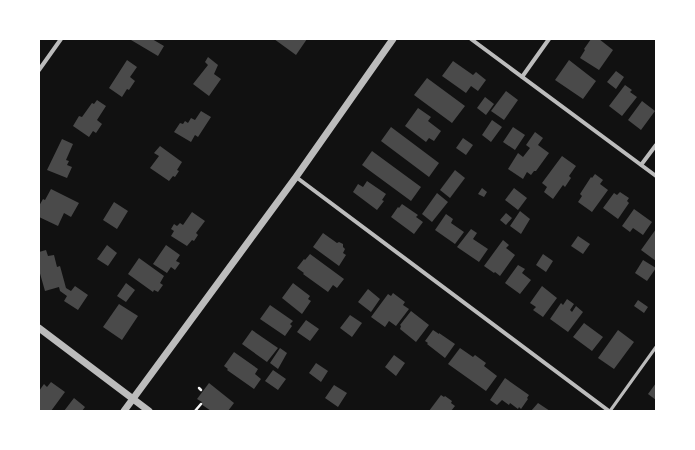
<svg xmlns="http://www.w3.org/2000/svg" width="695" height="450" viewBox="0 0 695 450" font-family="Raleway,sans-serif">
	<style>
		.building { fill: #4a4a4a }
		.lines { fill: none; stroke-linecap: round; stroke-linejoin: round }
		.path { stroke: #f5f5f5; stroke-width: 2.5 }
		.service { stroke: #bcbcbc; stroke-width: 3 }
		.minor { stroke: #bcbcbc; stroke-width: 4 }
		.tertiary { stroke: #bcbcbc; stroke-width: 7 }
	</style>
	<rect width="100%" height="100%" fill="#111"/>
	<!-- building -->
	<path class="building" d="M132,39H152L164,46L158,56L131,40Z
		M274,39H307L296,55Z
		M591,39H599L613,50L599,70L580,58L585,50L584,49Z
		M208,57L218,65L214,74L221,79L209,96L193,84L208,65L205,62Z
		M127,60L137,67L130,77L135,81L129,90L127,89L122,97L109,88Z
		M569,60L596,81L583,99L555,80Z
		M453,61L473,75L476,72L486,80L478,91L471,86L466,93L442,76Z
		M616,71L624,77L616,89L607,82Z
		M427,78L465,106L452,123L414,95Z
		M625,85L632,90L630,92L637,97L622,116L609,106Z
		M506,91L518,100L504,120L491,111Z
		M485,97L494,104L486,115L477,108Z
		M97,100L106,106L97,120L102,124L96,133L93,131L89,137L73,126L79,116L82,117L92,103L94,104Z
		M642,101L655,111L641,130L628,120Z
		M418,108L431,117L428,121L441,131L434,141L429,138L426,142L405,126Z
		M201,111L211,117L198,137L195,135L191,142L174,132L180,123L183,124L185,121L188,123L191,118L195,120Z
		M492,120L502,127L491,142L482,135Z
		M391,127L439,163L429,177L381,141Z
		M513,127L525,135L515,150L503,142Z
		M535,132L543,138L538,145L549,153L536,171H534L531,175L527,172L523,179L508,169L518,153L523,157L530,148L526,145Z
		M463,138L473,145L466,155L456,148Z
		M62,139L73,144L66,160L69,161L67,165L72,167L67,178L47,170Z
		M160,146L182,162L177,170L179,171L175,177L173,176L169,181L150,168L159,156L154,153Z
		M372,151L421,187L411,201L362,165Z
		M562,156L576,166L569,176L571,178L565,187L563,185L553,199L544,192L547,187L542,183Z
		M455,170L465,178L450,198L440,190Z
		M595,174L603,180L600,184L608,190L592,212L578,202L582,196L580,194L591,177L592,178Z
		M367,181L386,194L382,200L384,201L377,210L353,192L358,184L363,187Z
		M482,188L487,192L484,197L478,194Z
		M514,188L527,198L518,210L505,200Z
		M51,189L79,203L71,217L64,213L58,226L39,217V206L43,199L45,200Z
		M620,192L629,198L627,201L629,203L618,219L603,208L614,193L617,195Z
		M437,193L448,202L432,222L422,214Z
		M114,202L128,211L117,229L103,220Z
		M402,204L418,215L416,217L423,222L414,234L391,217L398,207L399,208Z
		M634,209L652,222L643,235L633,228L630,232L622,226Z
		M520,211L530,219L521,234L510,226Z
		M192,212L205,221L196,233L198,235L194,241L192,240L187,246L171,236L174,231L171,229L174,224L177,226L180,223L183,225Z
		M506,213L512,218L506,225L500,220Z
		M446,214L453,219L451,223L464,232L455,244L435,230Z
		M471,229L477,233L473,239L488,249L479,262L457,247Z
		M656,229V261L641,250Z
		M323,233L337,243L339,242L343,244V247L345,249L343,253L346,255L339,266L313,247Z
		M578,236L590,244L583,254L571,246Z
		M503,240L509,245L506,248L515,255L500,276L495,272L494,273L484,266Z
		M107,245L117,253L108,266L97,259Z
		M166,245L180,255L176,261L180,263L175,270L171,267L167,273L153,264Z
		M46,250L48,256L54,255L57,267L60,266L66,288L71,291L75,286L88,295L78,310L64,301L67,296L60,291L59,287L45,291L39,270V252Z
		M310,254L344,279L337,288L333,285L328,292L303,274L304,273L297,268L304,259L305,260Z
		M543,254L553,261L546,272L536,265Z
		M139,258L164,276L160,283L163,285L158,292L154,290L153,292L128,274Z
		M643,260L656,268L647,281L635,273Z
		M518,265L525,269L522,273L531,280L520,294L505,283Z
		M126,283L135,290L126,302L117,296Z
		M293,283L310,296L308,299L311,301L302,314L282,298Z
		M542,286L557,298L543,317L533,310L536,307L530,303Z
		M368,289L380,299L371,312L358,302Z
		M393,293L405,302L403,305L409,309L396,326L389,321L385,327L371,317L388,294L391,296Z
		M567,299L574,304L570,310L572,312L576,306L583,312L568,332L550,319L561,303L563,305Z
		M638,300L648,307L644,313L634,306Z
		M119,304L138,316L122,340L103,327Z
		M270,305L293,321L290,324L292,326L285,336L260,319Z
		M411,311L429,325L416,342L400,329L401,326L400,325Z
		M350,315L362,323L352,337L340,328Z
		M306,320L319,329L310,341L297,332Z
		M584,323L603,337L592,351L573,337Z
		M252,330L278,348L267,362L242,344Z
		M433,330L439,334V333L455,344L445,358L427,344L428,343L425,341Z
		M618,330L634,342L614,369L598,358Z
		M280,348L287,353L278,369L270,363Z
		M460,348L473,357L475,355L486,363L484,366L497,376L486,391L448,364Z
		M234,352L258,369L255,374L261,379L254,389L227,370L228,369L224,366Z
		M394,355L405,363L396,376L385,367Z
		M316,363L328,371L321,382L309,373Z
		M273,370L286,379L278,390L265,381Z
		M505,378L529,395L527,398L528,399L521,409L519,407L518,409L510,403L509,405L502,400L497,405L490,400Z
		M51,382L65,392L51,411H39V391L44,384L47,387Z
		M209,383L234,403L228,411L225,410L211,411L201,404L202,402L197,399Z
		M656,383V400L648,394Z
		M334,385L347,393L338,407L325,398Z
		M441,395L444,397L445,396L452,401L451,403L455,406L451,411H429Z
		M74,398L85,407L82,411H64Z
		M538,403L550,411H531Z"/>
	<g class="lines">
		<!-- path -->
		<path class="path" d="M199,388L201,390
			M195,411L201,404"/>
		<!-- service -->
		<path class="service" d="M610,411L656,347"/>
		<!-- minor -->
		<path class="minor" d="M471,39L656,176
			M39,70L61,39
			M522,77L549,39
			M641,165L656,145
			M296,177L609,411"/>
		<!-- tertiary -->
		<path class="tertiary" d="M39,328L149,411
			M124,411L296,177L393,39"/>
	</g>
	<!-- border -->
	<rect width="695" height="450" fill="none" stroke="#ffffff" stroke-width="80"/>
</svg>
